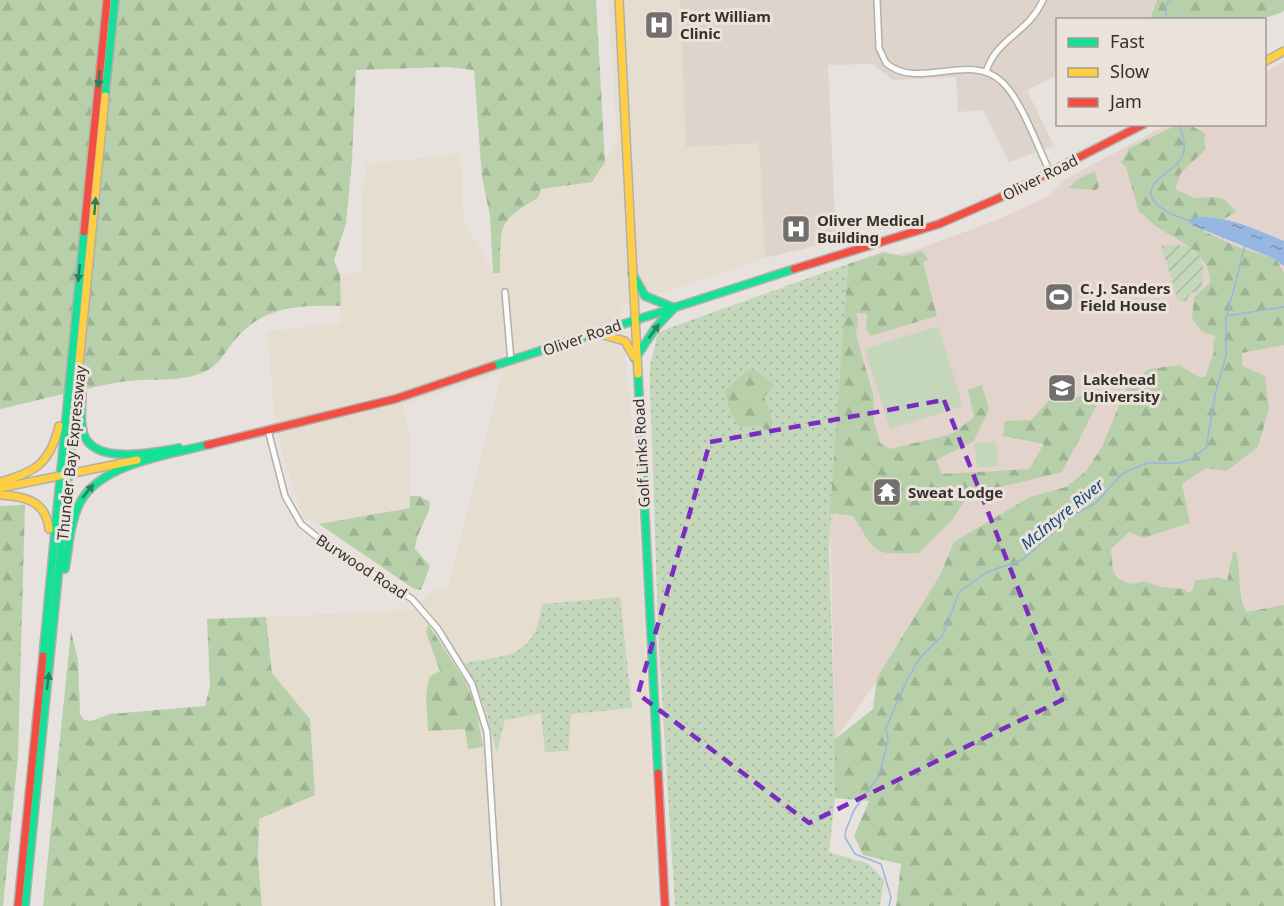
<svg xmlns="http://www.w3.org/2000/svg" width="1284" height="906" viewBox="0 0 1284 906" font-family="'Noto Sans',sans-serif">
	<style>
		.commercial { fill: #e5ddd0 }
		.education { fill: #e3d3cd }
		.built { fill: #dfd4cb }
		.grass { fill: url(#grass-dots) }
		.forest { fill: url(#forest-firs) }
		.garden { fill: url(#garden-furrows) }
		.pitch { fill: #c5d7bb }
		.water { fill: url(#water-ripples) }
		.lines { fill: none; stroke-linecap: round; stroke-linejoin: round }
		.stream { stroke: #96b7e1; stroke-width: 1.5 }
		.street-casing { stroke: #b3afac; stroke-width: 8 }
		.fast-casing { stroke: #b3afac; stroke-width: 10 }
		.slow-casing { stroke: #b3afac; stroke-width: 10 }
		.jam-casing { stroke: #b3afac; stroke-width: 10 }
		.street { stroke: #fbfbfa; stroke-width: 5 }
		.fast { stroke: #16e098; stroke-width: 7 }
		.slow { stroke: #ffcf43; stroke-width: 7 }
		.jam { stroke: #f24e42; stroke-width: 7 }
		.oneway { fill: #27805e }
		.marked { fill: none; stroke: #7b2cbf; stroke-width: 4.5; stroke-dasharray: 12 8; stroke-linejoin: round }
		.labels { text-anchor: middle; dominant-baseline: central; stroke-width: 6; stroke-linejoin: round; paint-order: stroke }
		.poi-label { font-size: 15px; font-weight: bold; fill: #35312e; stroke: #ebe2da; text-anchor: start }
		.street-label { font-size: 15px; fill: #35312e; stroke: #ebe2da }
		.water-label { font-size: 16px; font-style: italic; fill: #14477e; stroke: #ebe2da }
	</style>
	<defs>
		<pattern id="grass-dots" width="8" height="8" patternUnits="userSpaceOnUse" patternTransform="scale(1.5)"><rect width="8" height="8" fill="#c5d7bb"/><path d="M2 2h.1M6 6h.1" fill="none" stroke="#aab9a1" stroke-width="1.8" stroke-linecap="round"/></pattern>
		<pattern id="forest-firs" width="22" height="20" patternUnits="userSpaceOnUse" patternTransform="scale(1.5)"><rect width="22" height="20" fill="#b7d0aa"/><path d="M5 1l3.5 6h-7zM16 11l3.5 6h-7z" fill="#9eb393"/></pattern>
		<pattern id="garden-furrows" width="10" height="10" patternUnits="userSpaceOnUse" patternTransform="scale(1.5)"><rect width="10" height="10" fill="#c5d7bb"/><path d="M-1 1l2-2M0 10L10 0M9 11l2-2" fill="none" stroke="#aab9a1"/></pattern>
		<pattern id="water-ripples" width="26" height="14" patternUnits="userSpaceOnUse" patternTransform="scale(1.5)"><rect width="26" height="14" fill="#96b7e1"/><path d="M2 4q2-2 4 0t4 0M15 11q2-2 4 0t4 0" fill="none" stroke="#7b95b7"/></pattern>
	</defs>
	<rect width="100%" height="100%" fill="#e7e2de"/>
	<!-- commercial -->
	<path class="commercial" d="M608,0H680L686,147L759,142L765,258L621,307L636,474L658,906H262L258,860L259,819L315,794L310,719L272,673L266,617L415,610L429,592L448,586L503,371L403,405L411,440L410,508L319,524L303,517L291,483L275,422L267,331L341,323L340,275L362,271L361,206L366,164L460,154L464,221L493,272H500L501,237L511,213L538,198L540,189L592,182L617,139Z"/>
	<!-- education -->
	<path class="education" d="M1284,61V651L885,670L835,739L830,513L849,263L884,251L897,254L909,252L995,221L1049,196L1066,179L1166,125L1264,124L1265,72Z"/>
	<!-- built -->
	<path class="built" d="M680,0H1157L1150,19L1058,20L1057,75L1027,90L1054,146L1009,162L983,110L958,112L956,77L893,80L872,64L828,65L836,241L765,258L759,143L686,147Z"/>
	<!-- grass -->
	<path class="grass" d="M848,264L829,549L835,739V798L829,852L869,864L884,880L880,906H675L659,650L650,387V366L658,332Z
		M620,597L632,708L571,714L568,751L545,752L541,713L505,720L497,752L484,705L464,663C511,655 535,657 542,604Z"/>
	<!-- forest -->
	<path class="forest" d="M0,0H596L605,162L592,182L541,189L538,198C496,221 501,227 500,273H493L490,216L482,177L474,70L447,67L356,70L352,160L346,224L334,260L340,275L341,306C299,305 262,306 234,341C225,352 219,365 206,371C179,384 149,377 120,382C80,389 40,400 0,409Z
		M1157,0H1284V11C1257,26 1184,20 1150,19Z
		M1177,125H1190L1206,134L1204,141L1206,149L1181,173L1175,189L1194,198L1217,197L1225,200L1236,212L1203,231L1235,246L1276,259L1284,273V345L1241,353L1243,366L1265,376L1269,409L1258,447L1226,471L1206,468L1182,484L1190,523L1143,538L1129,532L1111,549L1113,572L1119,579L1130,584L1144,581L1160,587L1184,589L1187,593L1192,591L1195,581L1219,577L1227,581L1233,552L1236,553C1242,575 1236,589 1246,612L1284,605V906H896L901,864L863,855L854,836L869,801L835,798V739L873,709L877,678L940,575L954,542L1030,497L1066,487L1086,471L1102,447L1127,386L1149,369L1179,365L1199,377H1205L1214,352L1213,343L1216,336L1202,332L1192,318L1194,297L1210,283C1211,253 1178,241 1157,227C1150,223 1147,216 1139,212L1126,167L1121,163L1129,148Z
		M1095,171L1099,187L1096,190L1069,188L1075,181Z
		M922,251L928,259L923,263L937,316L870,336L866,329L867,314L856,313L858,320L856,335L873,394L874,421L880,443L890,449L944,436L955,432L974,417L968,390L982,385L989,409L974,441L936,460L942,474L1029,469L1044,444L1003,436L1005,421L1031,420L1049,400L1103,393L1062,472L968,495L952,520L919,553C872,554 878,556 853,516L830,513L848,264L883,253L904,256Z
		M755,370L774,385L764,397L771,415L772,432L758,425L740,427L733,417L724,391L747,371Z
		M410,496H419L430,502C430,516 416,531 415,549L430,566L421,590L414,589L319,524L410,508Z
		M25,505L18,756L3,906H0V506Z
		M266,617L272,673L310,719L315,795L259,819L258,860L262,906H43L71,631L78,660L80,714L84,720L91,721L110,714L205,706L210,686L207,619Z
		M428,624L465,681L476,708L483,747L468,749L465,729L428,731L426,697L429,677L440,671L426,632Z"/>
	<!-- garden -->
	<path class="garden" d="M1179,245C1183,246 1190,247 1194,250C1206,258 1206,281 1198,292L1191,293L1186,301H1178L1161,246Z"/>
	<!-- pitch -->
	<path class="pitch" d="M938,326L963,406L890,429L865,349Z
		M996,441L999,466L977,468L974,444Z"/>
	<!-- water -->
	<path class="water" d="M1197,217C1232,217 1252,228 1284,241V266L1275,259L1192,225L1188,220Z"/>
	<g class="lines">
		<!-- stream -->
		<path class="stream" d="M1166,20V5L1171,0
			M1179,124C1183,136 1188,149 1180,160C1174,169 1163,173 1156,182C1138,202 1174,216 1188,220
			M1227,315L1245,246
			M889,906L891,897L881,864L855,854L845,837L846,830L854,810L879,776L888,741L886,728L906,682L919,659L943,635L959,592L987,572L1022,560L1073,515L1096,503L1120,476L1130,470L1148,463H1179L1191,459L1206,448L1215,395L1226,356V316L1284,307"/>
		<!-- street casing -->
		<g class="street-casing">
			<path id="street" d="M877,0L879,48L886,63C918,91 970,51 1002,82C1021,99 1038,148 1050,172
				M986,72C997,37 1028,34 1043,0
				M505,292L511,361
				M268,430L285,496L301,524L317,537L412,599L438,629L472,684L487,732L498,906"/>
		</g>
		<!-- fast casing -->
		<g class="fast-casing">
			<path id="fast" d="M105,96L115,0
				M632,273L645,296L672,307
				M635,359L656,327L675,307
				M493,366L794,269
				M638,374L658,773
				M82,393C82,407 79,427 86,439C101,464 155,452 179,448
				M65,569C69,547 70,520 81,501C102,463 172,454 211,444
				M43,656L84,232
				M25,906L73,427"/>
		</g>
		<!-- slow casing -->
		<g class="slow-casing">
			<path id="slow" d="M619,0L638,374
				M1264,62L1284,51
				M596,333L625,341L634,357
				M73,427L105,96
				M0,482C36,472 50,463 59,426
				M0,488L137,460
				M0,495C25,496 46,501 49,529"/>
		</g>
		<!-- jam casing -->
		<g class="jam-casing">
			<path id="jam" d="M84,232L107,0
				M794,269L939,224L999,198L1144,124
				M207,445L395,399L493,366
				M658,773L665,906
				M18,906L43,656"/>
		</g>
		<!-- street -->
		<use href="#street" class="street"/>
		<!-- fast -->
		<use href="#fast" class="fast"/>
		<!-- slow -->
		<use href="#slow" class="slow"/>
		<!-- jam -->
		<use href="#jam" class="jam"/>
	</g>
	<!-- one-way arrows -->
	<defs><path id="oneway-solid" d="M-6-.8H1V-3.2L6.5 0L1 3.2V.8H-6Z" transform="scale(1.5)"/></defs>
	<g class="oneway">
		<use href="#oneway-solid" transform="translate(99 79) rotate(96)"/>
		<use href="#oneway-solid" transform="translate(95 206) rotate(-85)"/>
		<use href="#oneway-solid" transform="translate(79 273) rotate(96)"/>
		<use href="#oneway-solid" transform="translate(654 331) rotate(-53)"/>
		<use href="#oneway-solid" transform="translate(88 491) rotate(-51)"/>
		<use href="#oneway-solid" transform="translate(48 681) rotate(-83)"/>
	</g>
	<!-- marked area -->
	<path class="marked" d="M944,400L1062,700L809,823L638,694L710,442Z"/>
	<!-- icons -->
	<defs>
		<g id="hospital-square" transform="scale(1.5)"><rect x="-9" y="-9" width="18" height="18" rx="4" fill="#736f6c" stroke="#ebe2da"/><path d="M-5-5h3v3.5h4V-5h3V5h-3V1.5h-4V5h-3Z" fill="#fff"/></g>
		<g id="stadium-square" transform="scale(1.5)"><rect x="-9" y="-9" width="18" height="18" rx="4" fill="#736f6c" stroke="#ebe2da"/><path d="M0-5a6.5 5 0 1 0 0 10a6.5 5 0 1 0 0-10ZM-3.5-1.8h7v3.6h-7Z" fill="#fff"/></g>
		<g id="university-square" transform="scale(1.5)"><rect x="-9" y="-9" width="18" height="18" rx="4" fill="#736f6c" stroke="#ebe2da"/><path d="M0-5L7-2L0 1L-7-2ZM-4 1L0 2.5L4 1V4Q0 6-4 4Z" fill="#fff"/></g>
		<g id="temple-square" transform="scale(1.5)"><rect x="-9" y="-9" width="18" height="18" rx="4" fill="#736f6c" stroke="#ebe2da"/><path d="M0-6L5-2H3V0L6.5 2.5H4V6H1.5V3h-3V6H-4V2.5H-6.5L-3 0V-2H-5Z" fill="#fff"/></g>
	</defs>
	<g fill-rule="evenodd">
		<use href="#hospital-square" x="659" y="25"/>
		<use href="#hospital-square" x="796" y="229"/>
		<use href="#stadium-square" x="1059" y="297"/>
		<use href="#university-square" x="1062" y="388"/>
		<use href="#temple-square" x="887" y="492"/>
	</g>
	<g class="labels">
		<!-- poi labels -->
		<g class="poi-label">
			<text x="680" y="16">Fort William<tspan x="680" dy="17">Clinic</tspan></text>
			<text x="817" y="220">Oliver Medical<tspan x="817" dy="17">Building</tspan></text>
			<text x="1080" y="288">C. J. Sanders<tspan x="1080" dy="17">Field House</tspan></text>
			<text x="1083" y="379">Lakehead<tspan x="1083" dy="17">University</tspan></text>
			<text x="908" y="492">Sweat Lodge</text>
		</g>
		<!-- street labels -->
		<g class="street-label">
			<text transform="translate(1040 177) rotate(-27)">Oliver Road</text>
			<text transform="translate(582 337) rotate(-19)">Oliver Road</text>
			<text transform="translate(71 453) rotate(-84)">Thunder Bay Expressway</text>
			<text transform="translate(641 453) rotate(-93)">Golf Links Road</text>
			<text transform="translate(362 566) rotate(33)">Burwood Road</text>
		</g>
		<!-- water labels -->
		<g class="water-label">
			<text transform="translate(1062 514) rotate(-39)">McIntyre River</text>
		</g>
	</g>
	<!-- legend -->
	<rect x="1056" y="18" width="210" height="108" fill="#ebe2da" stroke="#a29b95" stroke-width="1.5"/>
	<rect x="1068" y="38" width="30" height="9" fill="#16e098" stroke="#a29b95" stroke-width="1.5"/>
	<text x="1110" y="48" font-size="18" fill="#35312e">Fast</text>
	<rect x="1068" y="68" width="30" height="9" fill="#ffcf43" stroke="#a29b95" stroke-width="1.5"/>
	<text x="1110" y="78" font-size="18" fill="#35312e">Slow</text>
	<rect x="1068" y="98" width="30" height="9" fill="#f24e42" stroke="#a29b95" stroke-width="1.5"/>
	<text x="1110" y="108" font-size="18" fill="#35312e">Jam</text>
</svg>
